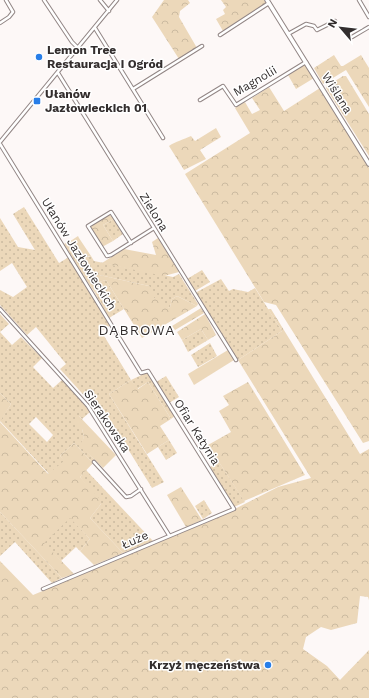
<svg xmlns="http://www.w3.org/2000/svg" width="369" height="698" viewBox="0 0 369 698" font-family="'Work Sans',sans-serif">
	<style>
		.green { fill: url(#green-dots); fill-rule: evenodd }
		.forest { fill: url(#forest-crowns) }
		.pitch { fill: #ecd8ba }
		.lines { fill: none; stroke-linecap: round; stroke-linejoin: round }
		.minor-casing { stroke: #928685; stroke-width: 4.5 }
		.secondary-casing { stroke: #928685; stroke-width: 5.5 }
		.minor { stroke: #fff; stroke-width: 2.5 }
		.secondary { stroke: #fff; stroke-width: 3.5 }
		.poi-dot { fill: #287ee8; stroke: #fff; stroke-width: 1.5 }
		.labels { text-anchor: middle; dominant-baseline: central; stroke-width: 3; stroke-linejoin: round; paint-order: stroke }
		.poi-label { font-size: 12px; font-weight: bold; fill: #332e2e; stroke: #fff; text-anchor: start }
		.street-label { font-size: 12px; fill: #332e2e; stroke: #fff }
		.quarter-label { font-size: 14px; letter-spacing: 1px; fill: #332e2e; stroke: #fff }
	</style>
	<defs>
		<pattern id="green-dots" width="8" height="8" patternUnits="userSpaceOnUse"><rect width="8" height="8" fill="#ecd8ba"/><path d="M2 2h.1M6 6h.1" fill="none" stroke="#cbbaa0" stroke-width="1.8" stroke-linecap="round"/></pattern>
		<pattern id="forest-crowns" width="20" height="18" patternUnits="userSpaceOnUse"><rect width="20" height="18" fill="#ecd8ba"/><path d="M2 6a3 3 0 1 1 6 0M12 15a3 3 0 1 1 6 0" fill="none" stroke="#cbbaa0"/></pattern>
	</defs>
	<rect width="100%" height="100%" fill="#fdf8f7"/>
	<!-- green -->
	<path class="green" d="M24,207L59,263L69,257L111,325L101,331L131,380L148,372L176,415L171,419L148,382L137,389L131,380L109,394L164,482L152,488L102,407L95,410L90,402L60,369L66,364L36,327L27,335L0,305V290L13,297L27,287L12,263L0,271V218L18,247L35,250L13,214Z
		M114,219L123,234L113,241L103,225Z
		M72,240L80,253L88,257L91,256L94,261L173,277L179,274L198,304L197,306L177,296L172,299L170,307L165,309L154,298L149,286L86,272L83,275L64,244Z
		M202,270L210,282L195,291L187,279Z
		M221,279L229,291L233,289L248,292L255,288L282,331L238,360L195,293Z
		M106,280L124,309L109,318L95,293L99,282Z
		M0,314L9,324L0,332L12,345L21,337L42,358L33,367L53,388L62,380L85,405L90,412L82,419L79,416L84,437L81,445L95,460L93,463L74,443L60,456L65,461L49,474L0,421L11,404L0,393ZM36,417L53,435L47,442L29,424Z
		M201,329L208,340L188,352L182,340Z
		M210,343L217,356L198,367L191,355Z
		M166,376L179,397L169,403L156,382Z
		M169,440L177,453L166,460L158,447Z
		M219,462L245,502L234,507L210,467Z
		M86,470L153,541L123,553L90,518L101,504L80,477Z
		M204,500L212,513L203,519L195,506Z
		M0,512L62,578L52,583L15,542L0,556Z
		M70,517L90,539L80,551L76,547L61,561L43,543Z"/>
	<!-- forest -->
	<path class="forest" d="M164,0H188L190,3L180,11L179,17L197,48L179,59L152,17Z
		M221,0H264L266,3L263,6L223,31L216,19L225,14L223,10L226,7Z
		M334,55L341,66H343L361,55L369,68V107L346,70L323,84L314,68Z
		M305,64L314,78L296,89L288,75Z
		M343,76H346L369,114V156L326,88L327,86Z
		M269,87L284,111L320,88L369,168V441L363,443L276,305L264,302L185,174L250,133L235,108L245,102L252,114L260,110L252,98Z
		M216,128L221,137L200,150L206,159L184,170L169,146C176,141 183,140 191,136L195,141Z
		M109,215L112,216L114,219L103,225L113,241L102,247L91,228L92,225Z
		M78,236L79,238L91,256C80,259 76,247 72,240Z
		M158,238L179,272L164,276L102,263L124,249L156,255L152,242Z
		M86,272L149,286L155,293L154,298L162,302L165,308L170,307L172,299L177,296L197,306L142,338L106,280L99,282L95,293L83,275Z
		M201,308L204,313L175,330L172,326Z
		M268,309H271L360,454L369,449V600L368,597L360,596L357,623L331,630L321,627L306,637L303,649L327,666L340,680L369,650V698H0V561L33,595L217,518L278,487L311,478L238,360L282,331Z
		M205,314L216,335L208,340L201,329L182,340L177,332Z
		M131,380L138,389L148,382L171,419L160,426L169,440L147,454L109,394Z
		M248,382L305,475L244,501L208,445L231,432L219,411L229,405L223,396Z
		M0,393L11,404L0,422L48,474L64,461L60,456L74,443L93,463L80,477L100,499L101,504L90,518L123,553L94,565L80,551L90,539L70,518L44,543L74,574L62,578L0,512Z
		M79,416L116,455L103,468L80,445L84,437L82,429L74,421Z
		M181,487L202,520L186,527L167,495Z"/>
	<!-- pitch -->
	<path class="pitch" d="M228,350L234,360L194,385L188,374Z"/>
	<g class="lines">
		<!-- minor casing -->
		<g class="minor-casing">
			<path id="minor" d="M44,0L72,42L79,49
				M100,0L109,11
				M359,0L369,17
				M0,23L9,17L13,12L6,0
				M95,28L163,138
				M288,34L306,24L314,26L317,30L335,21
				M220,35L269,3
				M352,37L369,27
				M58,73L236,360
				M133,89L202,46
				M200,100L223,86L236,105L306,62
				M0,142L117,0
				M0,144L141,373L148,371L234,509L43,589
				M131,243L111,212L88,226L107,256L111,255L154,228
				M0,309L88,406L169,535
				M94,462L126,497L131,496L141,489"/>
		</g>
		<!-- secondary casing -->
		<g class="secondary-casing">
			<path id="secondary" d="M267,0L369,164"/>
		</g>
		<!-- minor -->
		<use href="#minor" class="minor"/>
		<!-- secondary -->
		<use href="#secondary" class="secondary"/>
	</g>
	<!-- markers -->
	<g class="poi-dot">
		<circle cx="39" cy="57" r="4"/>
		<rect x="33" y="97" width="8" height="8" rx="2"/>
		<circle cx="268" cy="665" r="4"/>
	</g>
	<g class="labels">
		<!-- poi labels -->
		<g class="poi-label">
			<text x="47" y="50">Lemon Tree<tspan x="47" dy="14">Restauracja i Ogród</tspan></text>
			<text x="45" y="94">Ułanów<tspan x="45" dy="14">Jazłowieckich 01</tspan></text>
			<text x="260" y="665" text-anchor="end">Krzyż męczeństwa</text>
		</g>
		<!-- street labels -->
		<g class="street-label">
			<text transform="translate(255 81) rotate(-30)">Magnolii</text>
			<text transform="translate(337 93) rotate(58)">Wiślana</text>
			<text transform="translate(154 212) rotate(58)">Zielona</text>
			<text transform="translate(79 254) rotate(58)">Ułanów Jazłowieckich</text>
			<text transform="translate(107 421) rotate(56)">Sierakowska</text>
			<text transform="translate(197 432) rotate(58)">Ofiar Katynia</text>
			<text transform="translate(135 540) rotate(-24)">Łuże</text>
		</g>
		<!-- quarter labels -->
		<g class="quarter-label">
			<text x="137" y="330">DĄBROWA</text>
		</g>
	</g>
	<!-- north arrow -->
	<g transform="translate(341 28) rotate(298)" stroke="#ffffff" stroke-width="3" paint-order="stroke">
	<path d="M0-3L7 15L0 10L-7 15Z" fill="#332e2e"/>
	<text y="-6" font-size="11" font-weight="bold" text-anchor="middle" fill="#332e2e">N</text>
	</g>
</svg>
